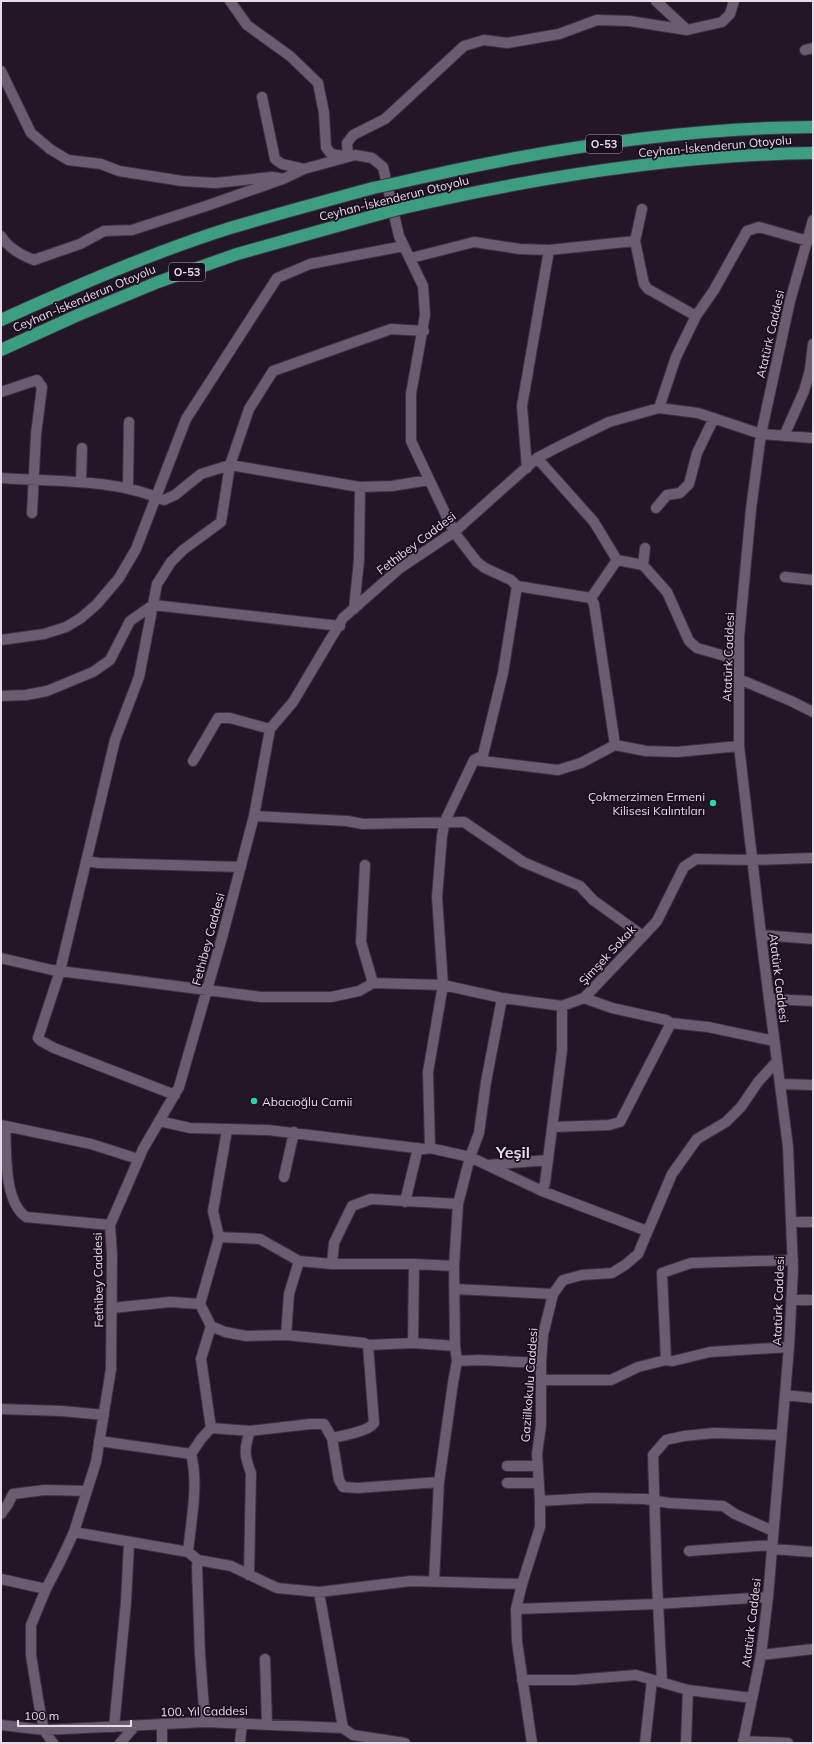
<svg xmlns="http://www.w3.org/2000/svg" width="814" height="1744" viewBox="0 0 814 1744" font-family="Mulish,sans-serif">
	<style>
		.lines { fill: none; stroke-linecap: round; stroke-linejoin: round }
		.minor-casing { stroke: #3c333f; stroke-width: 12 }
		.highway-casing { stroke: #3c333f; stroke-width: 14 }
		.minor { stroke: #6b5c6f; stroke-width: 10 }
		.highway { stroke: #3d9d81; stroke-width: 12 }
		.highway-bridge-casing { stroke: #3c333f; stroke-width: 14; stroke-linecap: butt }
		.highway-bridge { stroke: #3d9d81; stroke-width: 12 }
		.poi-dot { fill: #2dd5ab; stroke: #1a0d1d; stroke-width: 1.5 }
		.labels { text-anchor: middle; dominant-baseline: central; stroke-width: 3.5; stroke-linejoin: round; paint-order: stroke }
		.shield { fill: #1a0d1d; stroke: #a89eab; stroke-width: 1 }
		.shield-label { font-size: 11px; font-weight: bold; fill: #e5dce8 }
		.street-label { font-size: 12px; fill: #e5dce8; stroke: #1a0d1d }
		.poi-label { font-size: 12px; fill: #e5dce8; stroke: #1a0d1d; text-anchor: end }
		.district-label { font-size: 16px; font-weight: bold; fill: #e5dce8; stroke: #1a0d1d }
	</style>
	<rect width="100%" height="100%" fill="#231627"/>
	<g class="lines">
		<!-- minor casing -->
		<g class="minor-casing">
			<path id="minor" d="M230,1L247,25L290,56L318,83L324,113L326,147L331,154L344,156
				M656,1L687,30
				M805,50L813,48
				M1,71L31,133L50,149L68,160L101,164L119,171L182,181L215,183L272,177L279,178
				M262,97L275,159L282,164L304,169
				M348,156L347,143L353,135L385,119L464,46L484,40L507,43L559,34L597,20L629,21L687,30L722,22L730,14L734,1
				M642,209L635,241L644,284L648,289L696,316
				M1,236C8,248 21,255 34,260L80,244L104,231L132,230L206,206L283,179L304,169L355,155L372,158L383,167L399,236L423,286L425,315L411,394V441L454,532L477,562L485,568L511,580L517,586L591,598
				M411,258L474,242L520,249L549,250
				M1,392L37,380L42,387L36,434L32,513
				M659,408L676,357L696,316L714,290L747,231L759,227L808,241
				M784,436L804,391L810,370L813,344
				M537,458L594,522L617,560L643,565L667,592L689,641L697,648L739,660
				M527,468L522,406L549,250L635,241
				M1,478C56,482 112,478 164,500L175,495L201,474L230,465L360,487L392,486L429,480
				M81,482L82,448
				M128,487L129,422
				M656,508L667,495L680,493L689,484L697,453L714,418
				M643,565L645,548
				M785,577L813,580
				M591,598L594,604L615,745
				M591,598L617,560
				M354,609L359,560L360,487
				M1,640L44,634L66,627L81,618L97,604L119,578L136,549L186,419L277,278L310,264L404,246
				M739,679L791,701L813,712
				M1,696L26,695L47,691L93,672L110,660L130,621L153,605L340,626
				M474,760L558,770L581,763L615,745L646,751L677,752L739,746
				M193,761L218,718H230L270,729
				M254,816L347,821L363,824L464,822L523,862L580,886L593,900L643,936
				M86,861L99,863L241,867
				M761,935L813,939
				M1,958L52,970L261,997H331L359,991L373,983L361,942L365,865
				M373,983L443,985L502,998L562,1006L584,998L643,936L657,921L684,867L696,859L752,860L813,858
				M584,998L612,1008L666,1020L671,1023L708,1027L774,1041
				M769,999L813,1001
				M781,1084L813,1085
				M175,1095L54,1048L41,1041L38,1038L60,971L115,740L139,677L157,584L171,562L183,550L221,522L230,465L249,409L273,371L391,329L424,331
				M159,1121L190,1128L268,1130L424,1149L430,1148L470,1157L542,1191L647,1231
				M1,1125L91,1144L138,1159
				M5,1126C7,1153 3,1200 26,1217L110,1225
				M553,1127L609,1125L620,1122L671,1023
				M430,1148L428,1072L443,985L437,897L442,836L445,821L474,760L483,755L503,673L517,586
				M488,1165L548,1160
				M284,1177L294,1132
				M542,1191L545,1183L562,1050V1006
				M405,1202L418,1148
				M791,1222H813
				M219,1237L260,1239L299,1261L332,1264H414L454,1266
				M332,1264L334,1243L352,1206L371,1199L458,1204
				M455,1289L553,1294
				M791,1300H813
				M200,1304L211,1326L225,1332L246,1336L286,1335L364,1343L368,1345L413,1343L455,1346L454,1266L458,1204L470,1157L479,1133L486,1082L502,998
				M112,1308L170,1302L200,1304L219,1237L213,1211L227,1130
				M286,1335L289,1294L299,1261
				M413,1343L414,1264
				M666,1360L662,1273L691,1263L793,1260
				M457,1361L479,1360L541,1363
				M541,1380H611L638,1367L666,1360L673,1361L710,1352L789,1347
				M785,1395L813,1398
				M1,1409L62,1411L104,1415
				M211,1428L201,1359L211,1326
				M332,1438C342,1436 369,1431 374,1423L368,1345
				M99,1441L191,1454
				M507,1466H538
				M507,1483H539
				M540,1501L593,1498L645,1499L669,1503L723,1506L735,1514L773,1531
				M1,1514L8,1504L13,1494L45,1490L87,1491
				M74,1532L188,1552L198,1560L231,1566L277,1588L319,1592L411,1581L522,1584
				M772,1549L813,1552
				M689,1551L772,1545
				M188,1552C191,1520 199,1485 191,1454L201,1439L211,1428L250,1431L310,1424H324L332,1438L339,1480L343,1487L358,1488L439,1482
				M198,1560L197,1567L200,1655L205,1722
				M249,1575L251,1473C244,1455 244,1449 250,1431
				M1,1579L46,1589
				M434,1581L439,1482L453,1383L457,1361L455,1346
				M319,1592L343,1728
				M516,1609L658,1604L768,1597
				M761,1655L813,1649
				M265,1659L267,1724
				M522,1680H574L636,1675L688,1690L752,1698
				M662,1682L657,1582L653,1455L666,1440L684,1436L714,1433L781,1435
				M1,1725L44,1730L205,1722L343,1728L353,1735L405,1743
				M114,1727L126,1602L129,1543
				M743,1741L788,1743
				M53,1743L44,1730L39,1705L31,1655V1625L46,1589L61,1560L74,1532L96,1462L111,1369L112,1255L110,1225L143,1149L179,1087L223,934L254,816L270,729L293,702L343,618L400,568L454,532L537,458L560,446L609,422L659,408L698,413L761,434L813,438
				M120,1743L135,1726
				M162,1743V1724
				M240,1743L242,1723
				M532,1743L517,1642L516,1609L522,1584L540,1527V1501L537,1454L541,1425V1363L543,1335L553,1294L563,1280L582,1275L612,1273L625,1265L638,1254L672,1174L697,1139L726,1122L741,1107L758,1082L777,1061
				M645,1743L652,1680
				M686,1743L688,1690
				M743,1743L761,1655L768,1597L789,1347L793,1269L788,1147L763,952L739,746V637L751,509L761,434L790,301L813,220"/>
		</g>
		<!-- highway casing -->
		<g class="highway-casing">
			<path id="highway" d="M397,183C533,151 673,128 813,127
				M403,208C537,177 675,155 813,153
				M1,320C76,286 151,253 230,228C277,214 325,201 373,188
				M1,350L78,315L158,282L237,254L380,214"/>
		</g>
		<!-- minor -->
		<use href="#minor" class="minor"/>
		<!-- highway -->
		<use href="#highway" class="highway"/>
		<!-- highway-bridge casing -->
		<g class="highway-bridge-casing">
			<path id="highway-bridge" d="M373,188L397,183
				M380,214L403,208"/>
		</g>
		<!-- highway-bridge -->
		<use href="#highway-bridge" class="highway-bridge"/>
	</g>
	<!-- markers -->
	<g class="poi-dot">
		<circle cx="713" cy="803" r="4"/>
		<circle cx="254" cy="1101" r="4"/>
	</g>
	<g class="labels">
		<!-- shield labels -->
		<g class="shield">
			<rect x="586" y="135" width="36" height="18" rx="3"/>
			<rect x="169" y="263" width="36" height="18" rx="3"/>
		</g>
		<g class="shield-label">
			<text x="604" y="144">O-53</text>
			<text x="187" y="272">O-53</text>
		</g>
		<!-- street labels -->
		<g class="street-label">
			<text transform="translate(715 146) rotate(-5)">Ceyhan-İskenderun Otoyolu</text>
			<text transform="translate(394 198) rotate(-14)">Ceyhan-İskenderun Otoyolu</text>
			<text transform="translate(84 298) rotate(-23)">Ceyhan-İskenderun Otoyolu</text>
			<text transform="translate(770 334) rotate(-77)">Atatürk Caddesi</text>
			<text transform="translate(416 543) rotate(-37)">Fethibey Caddesi</text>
			<text transform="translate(728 657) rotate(-88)">Atatürk Caddesi</text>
			<text transform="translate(208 939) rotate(-75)">Fethibey Caddesi</text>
			<text transform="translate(607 955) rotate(-47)">Şimşek Sokak</text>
			<text transform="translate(779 978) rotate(83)">Atatürk Caddesi</text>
			<text transform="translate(98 1280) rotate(-91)">Fethibey Caddesi</text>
			<text transform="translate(778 1301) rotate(-88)">Atatürk Caddesi</text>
			<text transform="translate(529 1385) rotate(-86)">Gaziilkokulu Caddesi</text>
			<text transform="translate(751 1623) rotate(-83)">Atatürk Caddesi</text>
			<text transform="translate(204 1711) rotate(-1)">100. Yıl Caddesi</text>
		</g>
		<!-- poi labels -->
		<g class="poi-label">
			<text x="705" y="796">Çokmerzimen Ermeni<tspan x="705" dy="14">Kilisesi Kalıntıları</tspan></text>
			<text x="262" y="1101" text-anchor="start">Abacıoğlu Camii</text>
		</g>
		<!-- district labels -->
		<g class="district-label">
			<text x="513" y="1152">Yeşil</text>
		</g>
	</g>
	<!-- border -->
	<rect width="814" height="1744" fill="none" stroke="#e5dce8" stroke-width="4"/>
	<!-- scale -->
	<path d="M18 1720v6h113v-6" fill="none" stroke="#e5dce8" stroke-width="2"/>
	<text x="24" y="1720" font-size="12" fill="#e5dce8" stroke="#1a0d1d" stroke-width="3" paint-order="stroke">100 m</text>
</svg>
